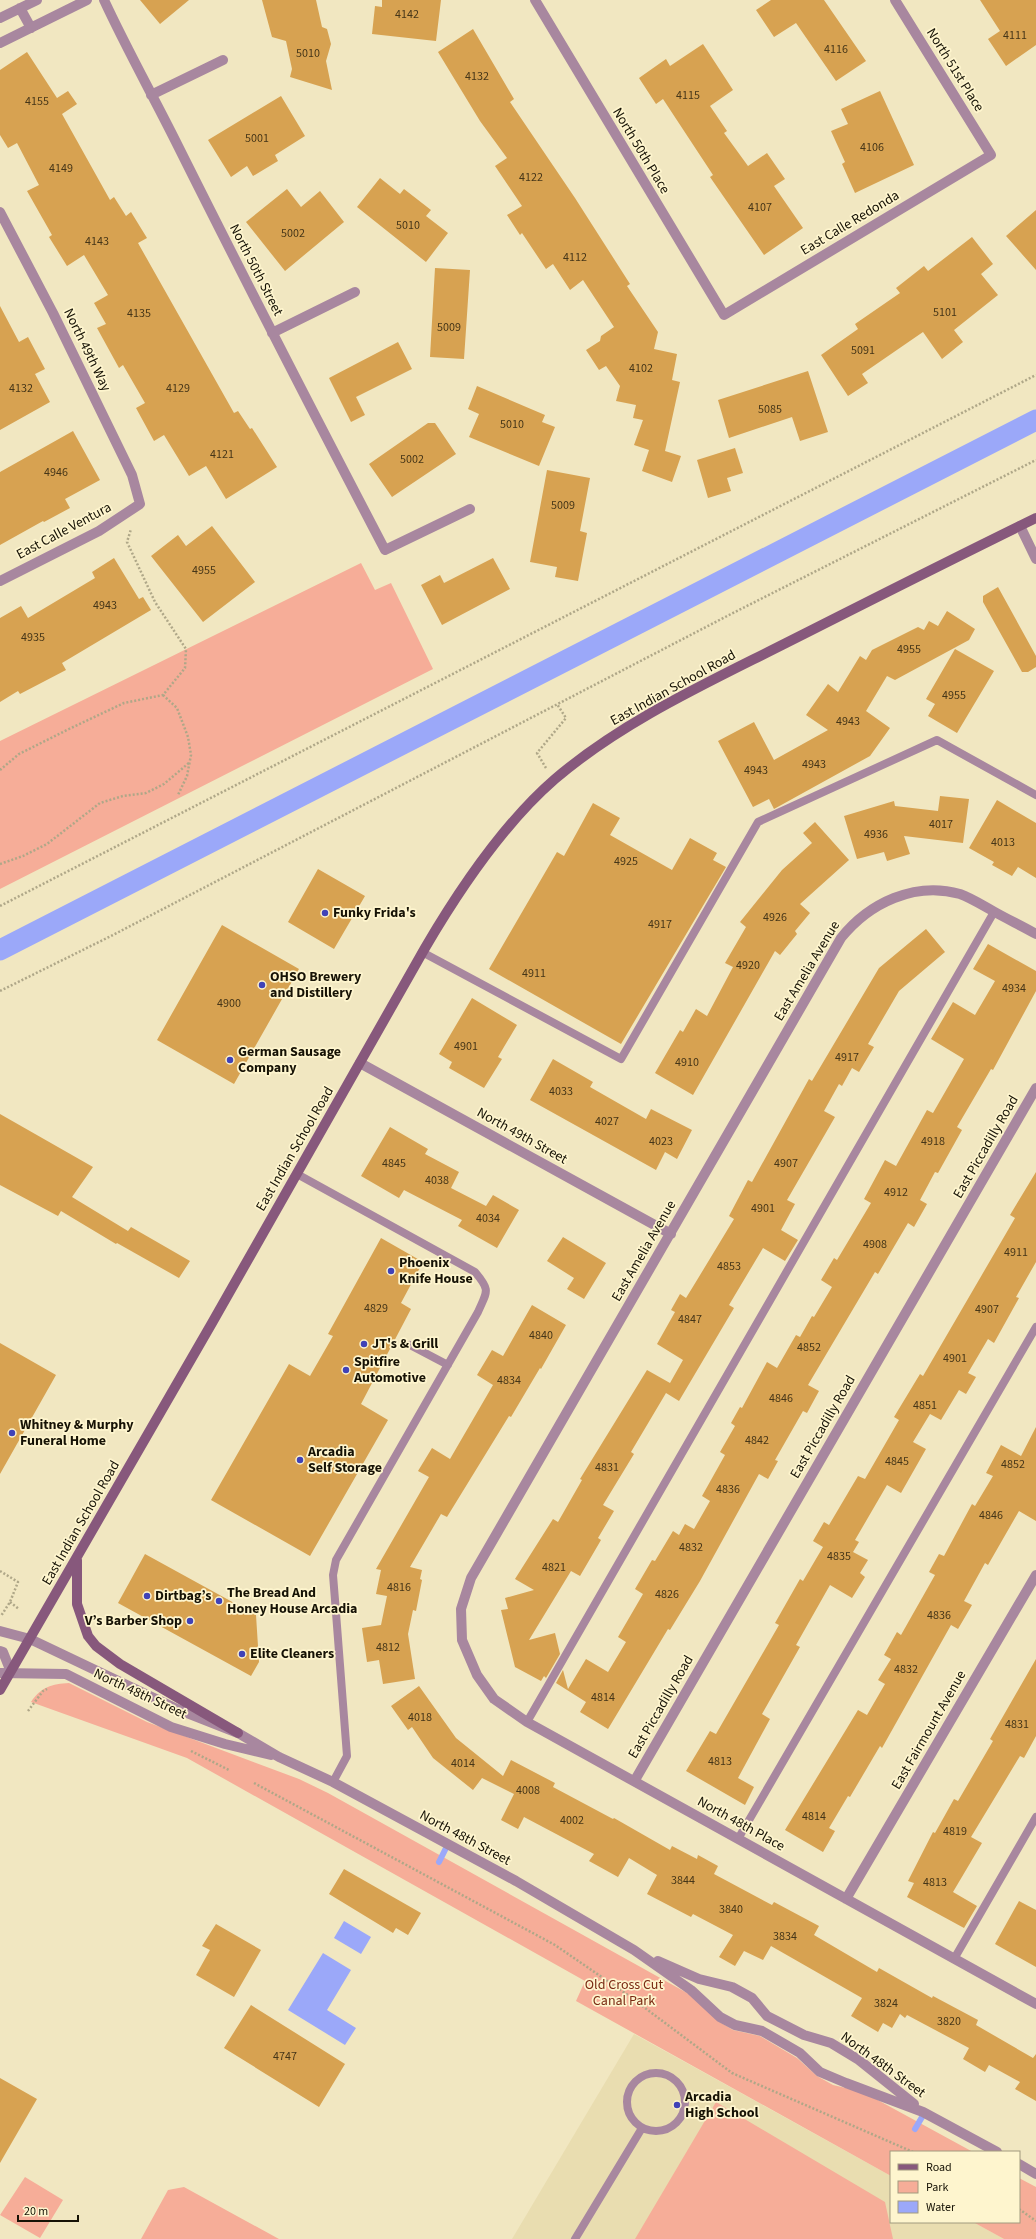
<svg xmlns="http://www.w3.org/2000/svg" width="1036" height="2239" viewBox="0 0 1036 2239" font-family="'Source Sans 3',sans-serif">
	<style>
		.built { fill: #e9ddb0 }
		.green { fill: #f6ad98 }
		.water { fill: #9ba8f9 }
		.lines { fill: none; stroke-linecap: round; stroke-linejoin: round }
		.stream { stroke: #9ba8f9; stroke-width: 6 }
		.canal { stroke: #9ba8f9; stroke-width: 21 }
		.building { fill: #d7a251 }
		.path { stroke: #afa788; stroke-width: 2.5; stroke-dasharray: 2 2; stroke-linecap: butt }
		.service { stroke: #a8879f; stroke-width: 8 }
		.minor { stroke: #a8879f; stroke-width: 10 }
		.tertiary { stroke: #a8879f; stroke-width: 10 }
		.secondary { stroke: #87587c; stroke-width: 10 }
		.poi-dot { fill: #4042b7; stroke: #fef5ce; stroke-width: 1.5 }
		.labels { text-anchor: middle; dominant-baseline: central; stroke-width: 3.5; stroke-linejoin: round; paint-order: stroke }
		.number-label { font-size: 12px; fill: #463618 }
		.street-label { font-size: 14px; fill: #161205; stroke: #fef5ce }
		.poi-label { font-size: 14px; font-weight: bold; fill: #161205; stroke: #fef5ce; text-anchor: start }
		.park-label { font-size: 14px; fill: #7a2a13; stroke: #fef5ce }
	</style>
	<rect width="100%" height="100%" fill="#f1e7c1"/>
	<!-- built -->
	<path class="built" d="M634,2034L891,2176V2222H973L1004,2239H512Z"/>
	<!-- green -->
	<path class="green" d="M361,563L375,590L391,583L433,669L0,889V741Z
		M69,1683L147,1722L299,1779L328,1793L689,1994L718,2021L733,2030L760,2036L797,2058L817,2076L833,2085L863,2092L973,2152H891V2176L576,2001L585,1981L187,1758L31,1702C41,1687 52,1684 69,1683Z
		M716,2102L885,2202L893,2239H635Z
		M25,2177L63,2200L40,2238L0,2215Z
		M1019,2178L1036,2187V2239H1004L973,2222H1019Z
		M184,2187L279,2239H141L168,2190Z"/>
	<!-- water -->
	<path class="water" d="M344,1921L371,1937L361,1954L334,1938Z
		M323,1953L351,1970L327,2010L356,2028L345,2045L288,2010Z"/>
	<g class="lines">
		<!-- stream -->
		<path class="stream" d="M439,1862L448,1844
			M915,2129L925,2112"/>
		<!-- canal -->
		<path class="canal" d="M0,950L1036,420"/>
	</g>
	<!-- building -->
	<path class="building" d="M140,0H189L160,24Z
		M262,0H316L322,27L327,29L331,44L326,61L332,90L290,77L292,69L286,41L272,37Z
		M382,0H441L436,41L372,34L375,6L382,7Z
		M771,0H824L866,61L836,81L796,23L774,37L756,10Z
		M980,0H1036V45L1006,66L988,39L1000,31Z
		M473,29L514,99L510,102L575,198L630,284L627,286L658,332L654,349L677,354L672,380L680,382L665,451L681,456L672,482L642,471L649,450L634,445L643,420L633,418L636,405L616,401L620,386L606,366L599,370L586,350L600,341L601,336L614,327L583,280L570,290L553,264L546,269L522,233L520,235L507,215L522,206L495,166L507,158L480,121L438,52Z
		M703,44L733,90L710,106L727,131L724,133L748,166L767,153L785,179L774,186L803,228L764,255L710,177L713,175L663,99L656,104L639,78L666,59L670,66Z
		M27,52L57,98L68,91L77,104L62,114L110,200L114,197L126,216L131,212L147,238L138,243L234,413L238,411L250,429L252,428L277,467L226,499L206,466L189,476L164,435L154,441L136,408L145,403L123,365L119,368L97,328L106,324L94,303L108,295L84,255L67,266L49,237L52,235L27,191L39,185L17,143L8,148L0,135V70Z
		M880,91L914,165L855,193L842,164L845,162L831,131L848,124L841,109Z
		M281,96L305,136L275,155L278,161L253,176L247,166L231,177L208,140Z
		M380,178L400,194L404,189L431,210L426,216L448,233L426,262L357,207Z
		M287,189L301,207L320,191L344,222L285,271L246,222Z
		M1036,210V270L1006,236Z
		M972,237L993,264L981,274L998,295L954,330L963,342L942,359L923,332L862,374L868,383L848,396L821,355L858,329L855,324L900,293L896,288L924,266L928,271Z
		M435,268L470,270L464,359L430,357Z
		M0,306L19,342L28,337L45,369L35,374L50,402L0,430Z
		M398,342L412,369L356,397L365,415L351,422L329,378Z
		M808,371L828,432L800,441L792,417L729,438L718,400Z
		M477,386L545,415L542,422L555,427L539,466L469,437L479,414L468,409Z
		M428,423H435L456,454L392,497L369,464Z
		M73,431L100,480L65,499L70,508L44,522L43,521L0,545V472Z
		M735,448L743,473L727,478L731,491L708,498L697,460Z
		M547,470L590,478L580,531L587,533L578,581L555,577L557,567L530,562Z
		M212,526L255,582L203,622L151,556L178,535L186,546Z
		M114,558L139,599L143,597L151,610L62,663L66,670L20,694L18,691L0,702V618L21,606L28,618L95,578L92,572Z
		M493,558L510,589L442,625L421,585L440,575L444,583Z
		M998,587L1036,656V667L1028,672H1022L983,602V596Z
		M947,611L975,629L969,640L895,680L887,676L866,711L890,728L870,756L774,809L769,799L753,807L718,741L754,722L774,760L828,730L806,715L828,684L838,692L860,656L866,660L872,650L918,627L924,630L929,621L938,626Z
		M955,649L994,671L957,733L928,716L935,704L926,699Z
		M940,796L969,799L963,843L904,836L910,854L887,861L884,852L857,859L844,816L894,801L895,806L938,811Z
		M997,800L1036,823V878L1018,867L1012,876L992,865L994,862L969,848Z
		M593,803L620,818L610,835L672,870L690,838L717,853L713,860L726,867L621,1044L489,969L557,852L564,856Z
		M815,822L849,860L800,904L810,913L795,931L797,934L780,955L775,951L693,1095L655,1073L680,1030L683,1032L696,1009L707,1016L733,967L725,963L746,927L740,922L782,870L812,843L803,833Z
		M318,869L365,896L334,949L288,922Z
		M222,925L299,969L234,1084L157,1040Z
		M926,929L945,952L899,991L868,1044L874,1047L859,1072L852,1068L842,1086L839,1084L824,1111L835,1117L787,1200L795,1204L781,1230L798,1240L785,1261L763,1248L729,1305L734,1308L679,1401L666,1393L631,1452L634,1454L603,1505L614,1511L598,1538L601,1540L580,1576L571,1571L529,1640L555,1633L560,1654L546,1678L544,1676L541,1681L515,1667L501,1610L508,1609L505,1598L534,1590L515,1579L553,1519L558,1522L582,1480L580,1479L647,1370L670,1383L683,1360L657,1344L675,1312L671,1310L680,1294L686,1298L694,1285L734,1219L729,1216L748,1180L752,1182L809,1079L812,1081L879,968Z
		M988,944L1036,971V991L993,1070L991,1069L957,1127L962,1130L938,1173L935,1172L920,1200L927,1204L914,1227L908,1223L878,1274L875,1272L808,1385L819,1391L807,1413L803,1411L775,1460L778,1461L768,1479L759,1474L700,1581L670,1630L668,1629L608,1729L580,1712L586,1702L556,1683L563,1670L568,1689L586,1659L608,1672L626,1642L618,1637L643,1594L635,1589L652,1560L655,1561L673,1531L679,1535L685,1524L694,1529L710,1501L702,1496L725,1455L720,1452L735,1426L731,1423L740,1407L742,1408L767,1362L777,1368L796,1335L800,1337L812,1316L814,1317L832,1287L821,1280L834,1258L837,1260L871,1203L864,1199L885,1160L896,1166L927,1110L933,1113L964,1059L931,1039L953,1002L975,1015L995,981L973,969Z
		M472,998L517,1025L498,1057L502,1059L484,1088L449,1068L452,1062L439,1054Z
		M553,1059L593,1082L590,1087L646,1119L651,1109L692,1130L677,1159L665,1152L656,1170L530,1100Z
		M0,1114L93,1167L72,1197L128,1231L131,1227L190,1261L179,1278L117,1243L116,1244L61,1211L58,1216L0,1185Z
		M390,1127L428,1149L425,1154L459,1172L451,1188L486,1206L493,1195L519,1210L497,1248L458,1226L462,1220L404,1190L399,1198L361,1176Z
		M1036,1172V1262L1016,1297L1019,1298L994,1343L988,1339L968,1373L976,1377L966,1394L959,1390L941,1420L930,1414L913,1442L926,1449L901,1493L887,1485L855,1540L859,1542L853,1552L868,1560L860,1573L865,1577L852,1598L830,1585L796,1645L800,1647L762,1714L770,1719L738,1778L754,1787L745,1805L686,1771L710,1731L716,1734L779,1625L775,1623L800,1579L803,1581L823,1547L813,1541L824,1522L829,1525L858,1476L865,1479L899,1420L894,1417L920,1374L923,1376L1015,1218L1010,1215Z
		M563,1237L606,1263L584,1299L567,1289L574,1278L547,1261Z
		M381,1238L423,1262L401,1303L411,1309L361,1404L388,1420L310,1556L211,1500L289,1364L310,1376L333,1336L328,1334Z
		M532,1305L566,1325L541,1369L540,1368L511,1417L509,1416L447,1517L441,1514L410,1567L422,1570L420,1579L422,1580L416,1611L413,1610L408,1634L415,1679L383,1684L379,1660L367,1662L362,1628L381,1625L387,1596L376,1594L381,1570L376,1569L429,1477L418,1471L432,1448L450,1459L493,1385L477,1375L492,1350L503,1356Z
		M0,1343L56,1375L0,1474Z
		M1036,1427V1521L1019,1511L988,1565L985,1563L964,1601L972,1605L958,1629L951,1625L882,1748L880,1746L850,1797L848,1796L829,1828L835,1831L823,1852L785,1830L858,1710L867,1715L885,1684L878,1680L891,1659L884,1655L897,1632L901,1635L935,1575L929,1572L939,1554L944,1556L972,1504L975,1506L993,1476L986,1473L1001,1445L1021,1456Z
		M145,1554L256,1615L259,1662L251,1676L118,1603Z
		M1036,1659V1736L1024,1758L1020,1756L971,1837L982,1843L953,1892L977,1906L964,1928L907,1897L914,1883L908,1881L933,1832L935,1833L954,1799L958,1801L993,1741L990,1739Z
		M419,1686L456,1738L503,1776L511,1760L555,1783L553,1787L613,1819L614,1818L670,1850L672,1846L697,1859L698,1855L718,1866L714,1874L772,1905L774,1902L819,1926L814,1935L877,1972L879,1968L932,1998L933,1996L978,2020L976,2025L1033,2058L1036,2054V2101L1015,2089L1020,2082L989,2065L985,2072L963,2059L969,2048L907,2015L905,2018L900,2014L892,2028L883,2023L878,2032L851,2016L862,1998L771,1946L763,1960L744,1951L735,1966L719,1957L733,1935L693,1914L691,1917L647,1894L657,1875L629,1858L618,1877L589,1861L594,1854L524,1817L518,1829L501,1820L514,1794L482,1778L473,1790L433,1758L412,1727L408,1730L391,1706Z
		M344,1869L421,1913L408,1935L396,1928L393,1933L329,1894Z
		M1019,1901L1036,1910V1967L995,1944Z
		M216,1924L261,1950L234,1997L196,1975L210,1950L202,1946Z
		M251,2005L345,2064L319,2107L224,2048Z
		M0,2078L37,2099L0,2163Z"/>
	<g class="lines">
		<!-- path -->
		<path class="path" d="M163,695L177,708L188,737L191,755L187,776L178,795
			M546,768L537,753L566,718L557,704
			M0,770L19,754L69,729L124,703L163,695L185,668L186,649L155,602L127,542L131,529
			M0,864L23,856L47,844L100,803L123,796L146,793L164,784L190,762
			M0,906L1036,375
			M0,991L111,936L731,614L1036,460
			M0,1571L18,1582L10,1602L1,1616
			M10,1602L19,1609
			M28,1711L43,1691L47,1689
			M191,1751L229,1770
			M254,1783L555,1945L625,1993L732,2073L913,2152
			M1019,2209L1036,2221"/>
		<!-- service -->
		<path class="service" d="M422,952L621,1059L758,822L937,740L1036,795
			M297,1174L475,1272C491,1291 487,1291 478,1312L336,1560L333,1575L335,1600L347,1756L333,1782
			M410,1345L448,1365
			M527,1722L994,912
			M738,1839L1036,1327
			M954,1959L1036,1817
			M627 2102a29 29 0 1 1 58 0a29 29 0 1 1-58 0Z
			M575,2239L642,2128"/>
		<!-- minor -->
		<path class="minor" d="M104,0C128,52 156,101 181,152C248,286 316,418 385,550L470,509
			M535,0L724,315L991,155L895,0
			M20,8L31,28
			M0,18L37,0
			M0,43L87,0
			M151,95L223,60
			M0,212L53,313L132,475L140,504L99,531L0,581
			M272,333L355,292
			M1020,526L1036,559
			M1036,934C1022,926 1007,919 993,911C982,905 971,898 960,894C915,881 869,903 841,938L471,1578L461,1609L462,1640L477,1675L494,1699L527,1722L1036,2004
			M360,1063L671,1234
			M635,1780L1036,1088
			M846,1899L1036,1575"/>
		<!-- tertiary -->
		<path class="tertiary" d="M0,1631L30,1639L177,1709L238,1733L279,1757L333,1782L516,1881L634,1950L691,1990L720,2017L735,2025L762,2031L800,2053L820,2072L846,2083L923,2112L997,2152
			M0,1651L3,1652L11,1672
			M0,1673L66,1674L171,1727L225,1744L271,1755
			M658,1961L699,1979L732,1987L752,1998L767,2016L804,2035L831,2043L859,2060L914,2104
			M1019,2164L1036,2174"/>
		<!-- secondary -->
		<path class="secondary" d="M77,1560V1604L88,1636L96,1646L120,1664L238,1733
			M0,1690L212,1323L425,948C459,890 503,824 555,779C623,721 707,683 786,643C869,601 952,559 1036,518"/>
	</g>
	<!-- markers -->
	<g class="poi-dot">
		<circle cx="325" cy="913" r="4"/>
		<circle cx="262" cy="985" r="4"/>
		<circle cx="230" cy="1060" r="4"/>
		<circle cx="391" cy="1271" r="4"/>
		<circle cx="364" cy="1344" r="4"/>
		<circle cx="346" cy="1370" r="4"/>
		<circle cx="12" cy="1433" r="4"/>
		<circle cx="300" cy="1460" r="4"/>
		<circle cx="147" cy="1596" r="4"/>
		<circle cx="219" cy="1601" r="4"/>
		<circle cx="190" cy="1621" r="4"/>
		<circle cx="242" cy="1654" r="4"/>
		<circle cx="677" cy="2105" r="4"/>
	</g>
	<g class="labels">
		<!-- number labels -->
		<g class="number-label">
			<text x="407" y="14">4142</text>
			<text x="1015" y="35">4111</text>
			<text x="836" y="49">4116</text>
			<text x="308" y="53">5010</text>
			<text x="477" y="76">4132</text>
			<text x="688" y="95">4115</text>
			<text x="37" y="101">4155</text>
			<text x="257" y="138">5001</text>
			<text x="872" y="147">4106</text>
			<text x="61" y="168">4149</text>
			<text x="531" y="177">4122</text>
			<text x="760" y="207">4107</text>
			<text x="408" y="225">5010</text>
			<text x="293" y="233">5002</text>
			<text x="97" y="241">4143</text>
			<text x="575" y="257">4112</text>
			<text x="945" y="312">5101</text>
			<text x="139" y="313">4135</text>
			<text x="449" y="327">5009</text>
			<text x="863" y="350">5091</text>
			<text x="641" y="368">4102</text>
			<text x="21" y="388">4132</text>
			<text x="178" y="388">4129</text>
			<text x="770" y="409">5085</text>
			<text x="512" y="424">5010</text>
			<text x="222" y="454">4121</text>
			<text x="412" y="459">5002</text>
			<text x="56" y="472">4946</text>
			<text x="563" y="505">5009</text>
			<text x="204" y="570">4955</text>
			<text x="105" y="605">4943</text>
			<text x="33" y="637">4935</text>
			<text x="909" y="649">4955</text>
			<text x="954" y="695">4955</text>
			<text x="848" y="721">4943</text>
			<text x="814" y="764">4943</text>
			<text x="756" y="770">4943</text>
			<text x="941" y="824">4017</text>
			<text x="876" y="834">4936</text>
			<text x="1003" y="842">4013</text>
			<text x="626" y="861">4925</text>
			<text x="775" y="917">4926</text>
			<text x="660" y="924">4917</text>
			<text x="748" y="965">4920</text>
			<text x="534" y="973">4911</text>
			<text x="1014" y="988">4934</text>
			<text x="229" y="1003">4900</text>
			<text x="466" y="1046">4901</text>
			<text x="847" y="1057">4917</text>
			<text x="687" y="1062">4910</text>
			<text x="561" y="1091">4033</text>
			<text x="607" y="1121">4027</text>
			<text x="661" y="1141">4023</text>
			<text x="933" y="1141">4918</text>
			<text x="394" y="1163">4845</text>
			<text x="786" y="1163">4907</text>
			<text x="437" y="1180">4038</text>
			<text x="896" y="1192">4912</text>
			<text x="763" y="1208">4901</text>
			<text x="488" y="1218">4034</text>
			<text x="875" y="1244">4908</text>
			<text x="1016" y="1252">4911</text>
			<text x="729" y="1266">4853</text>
			<text x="376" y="1308">4829</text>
			<text x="987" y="1309">4907</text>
			<text x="690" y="1319">4847</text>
			<text x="541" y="1335">4840</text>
			<text x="809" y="1347">4852</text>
			<text x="955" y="1358">4901</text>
			<text x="509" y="1380">4834</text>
			<text x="781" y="1398">4846</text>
			<text x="925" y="1405">4851</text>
			<text x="757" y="1440">4842</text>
			<text x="897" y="1461">4845</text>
			<text x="1013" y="1464">4852</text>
			<text x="607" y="1467">4831</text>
			<text x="728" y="1489">4836</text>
			<text x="991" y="1515">4846</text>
			<text x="691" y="1547">4832</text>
			<text x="839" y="1556">4835</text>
			<text x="554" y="1567">4821</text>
			<text x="399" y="1587">4816</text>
			<text x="667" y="1594">4826</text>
			<text x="939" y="1615">4836</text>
			<text x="388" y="1647">4812</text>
			<text x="906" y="1669">4832</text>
			<text x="603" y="1697">4814</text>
			<text x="420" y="1717">4018</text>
			<text x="1017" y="1724">4831</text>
			<text x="720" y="1761">4813</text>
			<text x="463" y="1763">4014</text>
			<text x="528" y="1790">4008</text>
			<text x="814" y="1816">4814</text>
			<text x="572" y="1820">4002</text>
			<text x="955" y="1831">4819</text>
			<text x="683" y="1880">3844</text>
			<text x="935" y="1882">4813</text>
			<text x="731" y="1909">3840</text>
			<text x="785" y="1936">3834</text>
			<text x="886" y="2003">3824</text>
			<text x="949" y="2021">3820</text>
			<text x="285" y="2056">4747</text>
		</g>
		<!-- street labels -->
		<g class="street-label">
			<text transform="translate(955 70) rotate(58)">North 51st Place</text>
			<text transform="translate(641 151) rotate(59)">North 50th Place</text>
			<text transform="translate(850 223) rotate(-31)">East Calle Redonda</text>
			<text transform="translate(256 270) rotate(63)">North 50th Street</text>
			<text transform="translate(87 350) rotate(64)">North 49th Way</text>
			<text transform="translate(64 531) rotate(-28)">East Calle Ventura</text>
			<text transform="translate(673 688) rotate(-29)">East Indian School Road</text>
			<text transform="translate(807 971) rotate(-59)">East Amelia Avenue</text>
			<text transform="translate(522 1136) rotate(29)">North 49th Street</text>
			<text transform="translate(986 1147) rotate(-60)">East Piccadilly Road</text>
			<text transform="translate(295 1149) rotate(-60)">East Indian School Road</text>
			<text transform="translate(644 1251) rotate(-60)">East Amelia Avenue</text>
			<text transform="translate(823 1427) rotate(-60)">East Piccadilly Road</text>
			<text transform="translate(81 1523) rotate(-60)">East Indian School Road</text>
			<text transform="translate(140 1694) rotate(25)">North 48th Street</text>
			<text transform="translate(661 1707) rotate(-60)">East Piccadilly Road</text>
			<text transform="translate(929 1730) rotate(-60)">East Fairmount Avenue</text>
			<text transform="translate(741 1824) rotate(29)">North 48th Place</text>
			<text transform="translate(465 1838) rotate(28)">North 48th Street</text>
			<text transform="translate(883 2065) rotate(36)">North 48th Street</text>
		</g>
		<!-- poi labels -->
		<g class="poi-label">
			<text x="333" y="913">Funky Frida's</text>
			<text x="270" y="977">OHSO Brewery<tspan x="270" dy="16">and Distillery</tspan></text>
			<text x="238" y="1052">German Sausage<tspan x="238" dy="16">Company</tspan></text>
			<text x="399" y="1263">Phoenix<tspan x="399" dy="16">Knife House</tspan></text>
			<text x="372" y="1344">JT's &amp; Grill</text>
			<text x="354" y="1362">Spitfire<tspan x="354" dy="16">Automotive</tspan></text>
			<text x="20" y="1425">Whitney &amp; Murphy<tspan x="20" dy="16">Funeral Home</tspan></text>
			<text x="308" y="1452">Arcadia<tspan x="308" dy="16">Self Storage</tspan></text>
			<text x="227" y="1593">The Bread And<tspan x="227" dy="16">Honey House Arcadia</tspan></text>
			<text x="155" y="1596">Dirtbag’s</text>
			<text x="182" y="1621" text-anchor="end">V’s Barber Shop</text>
			<text x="250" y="1654">Elite Cleaners</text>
			<text x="685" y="2097">Arcadia<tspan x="685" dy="16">High School</tspan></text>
		</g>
		<!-- park labels -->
		<g class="park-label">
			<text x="624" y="1985">Old Cross Cut<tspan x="624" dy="16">Canal Park</tspan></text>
		</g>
	</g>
	<!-- legend -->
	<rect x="890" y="2151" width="130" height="72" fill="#fef5ce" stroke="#a19a7e"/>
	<rect x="898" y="2164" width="20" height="6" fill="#87587c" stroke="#a19a7e"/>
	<text x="926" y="2171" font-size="12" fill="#161205">Road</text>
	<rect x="898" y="2181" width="20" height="12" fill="#f6ad98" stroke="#a19a7e"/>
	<text x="926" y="2191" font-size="12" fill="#161205">Park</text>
	<rect x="898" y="2201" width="20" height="12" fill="#9ba8f9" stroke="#a19a7e"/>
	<text x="926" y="2211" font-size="12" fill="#161205">Water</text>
	<!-- scale -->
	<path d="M18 2215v6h60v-6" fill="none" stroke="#161205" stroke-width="2"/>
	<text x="24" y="2215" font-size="12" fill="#161205" stroke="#fef5ce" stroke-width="3" paint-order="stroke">20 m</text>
</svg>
